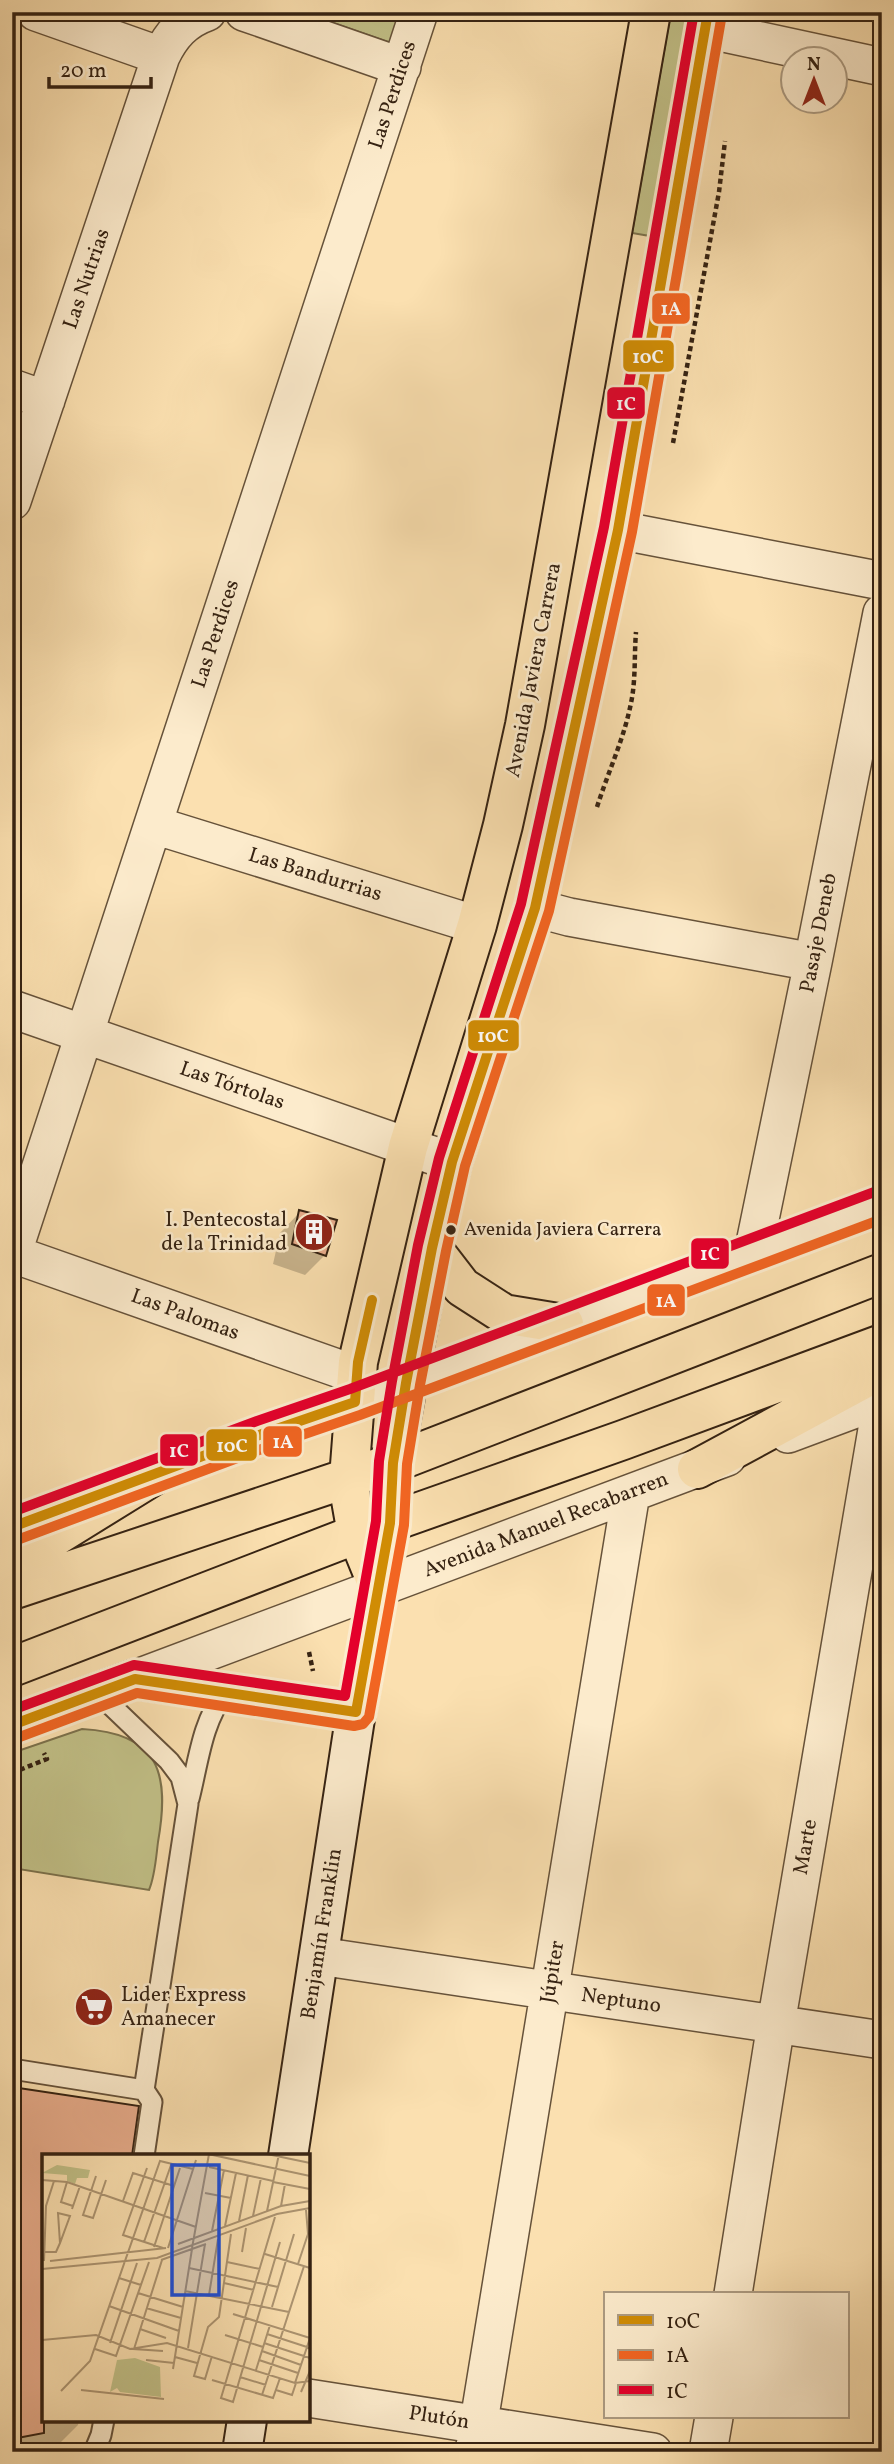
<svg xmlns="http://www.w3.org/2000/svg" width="894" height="2464" viewBox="0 0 894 2464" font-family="Vollkorn,serif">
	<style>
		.green { fill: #c2c188; stroke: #7c724d; stroke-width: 2 }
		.shadow { fill: #0003 }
		.building { fill: #e7ac8b; stroke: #352212; stroke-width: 2 }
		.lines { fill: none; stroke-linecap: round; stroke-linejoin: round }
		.lane-casing { stroke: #66523a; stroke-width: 23 }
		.street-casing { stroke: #66523a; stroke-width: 40 }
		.secondary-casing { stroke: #352212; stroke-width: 42 }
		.primary-casing { stroke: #352212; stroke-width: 42 }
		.path { stroke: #352212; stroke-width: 4.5; stroke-dasharray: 5 3.5; stroke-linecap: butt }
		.lane { stroke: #fcebcc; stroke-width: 19 }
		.street { stroke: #fcebcc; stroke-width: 37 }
		.secondary { stroke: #fcebcc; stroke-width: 38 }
		.primary { stroke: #fbe0b0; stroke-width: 38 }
		.bus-1-casing { stroke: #fcebcc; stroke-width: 16 }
		.bus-2-casing { stroke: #fcebcc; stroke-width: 16 }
		.bus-3-casing { stroke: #fcebcc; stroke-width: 16 }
		.bus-1 { stroke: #d08c04; stroke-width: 10 }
		.bus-2 { stroke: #f26522; stroke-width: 10 }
		.bus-3 { stroke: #e4002b; stroke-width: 10 }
		.bus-dot { fill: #352212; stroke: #fcebcc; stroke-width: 2.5 }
		.labels { text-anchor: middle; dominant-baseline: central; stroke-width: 5; stroke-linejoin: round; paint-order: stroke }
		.bus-label { font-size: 19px; fill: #352212; stroke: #fcebcc; text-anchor: start }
		.street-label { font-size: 21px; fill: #352212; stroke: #fcebcc }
		.poi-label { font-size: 21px; fill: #352212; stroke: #fcebcc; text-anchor: end }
		.inset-road { fill: none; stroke: #ac9471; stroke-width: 2 }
		.view { fill: #1d4ed8; fill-opacity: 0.15; stroke: #1d4ed8; stroke-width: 3.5 }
		.inset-edge { fill: none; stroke: #352212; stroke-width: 3.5 }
		.line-badge { stroke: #fcebcc; stroke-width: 2.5 }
		.badge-label { font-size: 19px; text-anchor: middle; font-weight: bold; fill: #fff }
	</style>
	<rect width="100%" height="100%" fill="#fbe0b0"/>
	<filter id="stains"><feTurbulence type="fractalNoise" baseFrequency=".00286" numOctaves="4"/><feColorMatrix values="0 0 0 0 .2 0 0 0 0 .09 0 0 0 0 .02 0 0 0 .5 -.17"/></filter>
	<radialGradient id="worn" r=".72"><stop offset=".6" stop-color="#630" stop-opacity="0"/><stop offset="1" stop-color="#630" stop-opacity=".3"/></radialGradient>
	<!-- green -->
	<path class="green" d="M302,12H406L397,45Z
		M671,12H689L650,236L632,233Z
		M82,1729C160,1733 170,1774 158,1842C156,1858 155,1876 149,1890L12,1868V1753Z"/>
	<!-- shadow -->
	<path class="shadow" d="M46,12H126L124,17L108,33Z
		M300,1212L325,1255L305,1275L273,1264L280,1233Z
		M12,2089L131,2156H44V2420H79L78,2425L57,2446L26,2452H12Z"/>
	<!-- building -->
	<path class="building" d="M299,1210L337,1220L326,1256L292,1244Z
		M12,2087L139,2106L132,2156H44V2433L12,2439Z"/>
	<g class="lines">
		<!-- lane casing -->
		<g class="lane-casing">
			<path id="lane" d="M189,1799C198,1764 202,1721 225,1693
				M12,2069L144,2090L188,1804L181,1777L169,1761L98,1693
				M144,2156L152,2102L144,2090
				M94,2452L101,2435L104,2420"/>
		</g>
		<!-- street casing -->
		<g class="street-casing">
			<path id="street" d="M36,12L161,56
				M244,12L402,67
				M705,29L882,67
				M12,388L46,400
				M12,501L161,56C171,35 184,20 207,12
				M618,530L882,581
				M154,825L477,925
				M535,908L569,917L813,962
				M12,1009L452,1162
				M753,1253L813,962L882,613
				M13,1254L357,1375
				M12,1255L419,12
				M788,1434L882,1399
				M12,1527L262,1434L355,1402L882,1204
				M135,1679L727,1457
				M319,1956L882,2040
				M733,2294L776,2024L882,1400
				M308,2398L653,2452
				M474,2452L631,1493
				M708,2452L714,2417"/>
		</g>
		<!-- secondary casing -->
		<g class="secondary-casing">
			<path id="secondary" d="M12,1725L135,1679L356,1712
				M288,2156L356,1712L390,1523
				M242,2452L247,2420"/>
		</g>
		<!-- primary casing -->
		<g class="primary-casing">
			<path id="primary" d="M432,1248L462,1287L504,1314L564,1324
				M697,1469L882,1369
				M390,1523L393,1463L432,1248L452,1162L535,908L618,530L708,12
				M12,1563L156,1474
				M379,1588L357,1534L351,1500L349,1478L358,1362L408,1147L477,925L503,825L525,725L651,12
				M12,1590L393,1463L882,1273
				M12,1667L357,1534L623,1440L882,1344"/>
		</g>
		<!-- path -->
		<path class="path" d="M673,443L719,192L725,141
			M597,807C608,772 624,739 631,703C636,679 634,656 636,632
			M309,1652L313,1671
			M12,1773L47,1759L44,1753"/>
		<!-- lane -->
		<use href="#lane" class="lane"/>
		<!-- street -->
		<use href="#street" class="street"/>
		<!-- secondary -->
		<use href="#secondary" class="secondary"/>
		<!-- primary -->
		<use href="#primary" class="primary"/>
		<!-- bus-1 casing -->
		<g class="bus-1-casing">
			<path id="bus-1" d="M12,1527L262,1434L355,1402L358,1362L372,1300
				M12,1725L135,1679L356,1712L390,1523L393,1463L406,1383L432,1248L452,1162L535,908L618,530L708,12"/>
		</g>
		<!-- bus-2 casing -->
		<g class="bus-2-casing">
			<path id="bus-2" d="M17,1540L267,1447L360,1415L882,1219
				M17,1738L137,1693L354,1726L363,1724L369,1717L404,1525L407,1464L420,1385L446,1251L465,1166L549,911L632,532L722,14"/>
		</g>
		<!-- bus-3 casing -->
		<g class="bus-3-casing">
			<path id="bus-3" d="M12,1512L257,1421L350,1389L877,1191
				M12,1710L134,1665L345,1696L376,1521L379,1461L392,1381L418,1245L439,1158L521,904L604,527L694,12"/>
		</g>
		<!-- bus-1 -->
		<use href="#bus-1" class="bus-1"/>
		<!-- bus-2 -->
		<use href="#bus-2" class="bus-2"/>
		<!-- bus-3 -->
		<use href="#bus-3" class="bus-3"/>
	</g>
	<!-- icons -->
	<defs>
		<g id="building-disc" transform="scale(2.0125)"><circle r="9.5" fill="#8f2418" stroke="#fcebcc"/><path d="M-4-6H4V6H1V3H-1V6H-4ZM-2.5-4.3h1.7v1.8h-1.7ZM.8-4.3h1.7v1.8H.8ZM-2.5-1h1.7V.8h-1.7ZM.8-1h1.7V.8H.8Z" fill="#fff"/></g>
		<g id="supermarket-disc" transform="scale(2.0125)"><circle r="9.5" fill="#8f2418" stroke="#fcebcc"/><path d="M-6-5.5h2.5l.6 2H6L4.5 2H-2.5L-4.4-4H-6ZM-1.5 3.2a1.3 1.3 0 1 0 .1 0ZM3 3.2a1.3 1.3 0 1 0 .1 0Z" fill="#fff"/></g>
	</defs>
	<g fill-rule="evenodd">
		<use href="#building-disc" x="314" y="1232"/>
		<use href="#supermarket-disc" x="94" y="2007"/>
	</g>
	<!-- markers -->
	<circle class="bus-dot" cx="451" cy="1230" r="6"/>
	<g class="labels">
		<!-- bus labels -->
		<g class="bus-label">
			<text x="464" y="1230">Avenida Javiera Carrera</text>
		</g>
		<!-- street labels -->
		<g class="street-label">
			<text transform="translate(393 95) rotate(-72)">Las Perdices</text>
			<text transform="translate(87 279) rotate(-71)">Las Nutrias</text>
			<text transform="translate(216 634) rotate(-72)">Las Perdices</text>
			<text transform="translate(534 670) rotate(-79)">Avenida Javiera Carrera</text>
			<text transform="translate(315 875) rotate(17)">Las Bandurrias</text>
			<text transform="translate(819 933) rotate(-79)">Pasaje Deneb</text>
			<text transform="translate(232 1086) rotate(19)">Las Tórtolas</text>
			<text transform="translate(185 1315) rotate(20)">Las Palomas</text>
			<text transform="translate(546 1525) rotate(-21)">Avenida Manuel Recabarren</text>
			<text transform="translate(806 1847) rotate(-80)">Marte</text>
			<text transform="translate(322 1934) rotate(-81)">Benjamín Franklin</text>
			<text transform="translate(553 1972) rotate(-81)">Júpiter</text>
			<text transform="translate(621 2001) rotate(8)">Neptuno</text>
			<text transform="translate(439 2418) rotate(9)">Plutón</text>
		</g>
		<!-- poi labels -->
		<g class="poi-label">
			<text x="287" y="1220">I. Pentecostal<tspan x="287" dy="24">de la Trinidad</tspan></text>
			<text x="121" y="1995" text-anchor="start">Lider Express<tspan x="121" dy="24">Amanecer</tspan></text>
		</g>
	</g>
	<!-- overview -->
	<g transform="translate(42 2154)">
		<rect width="268" height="268" fill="#fbe0b0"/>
		<path d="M15,11L48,16L46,24H35L33,30L25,27V21L0,19ZM93,204L118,213L119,243L78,238L75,234L68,238L75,206Z" fill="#c2c188"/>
		<path class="inset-road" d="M166,0L268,22M225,0L268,9M167,13L231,27M105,14L81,81L121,94M54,22L41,61L51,64L64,26M0,26L25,28L154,73M25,28L19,48L31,52M231,28L268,35M163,39L189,44M81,47L91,19L132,32M239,52L243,30M30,55L38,32M225,57L237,0M211,62L219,24M233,63L179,244L191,248L238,88M197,67L206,21M183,72L194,19M170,77L182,16M102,88L129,11M136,90L239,52L268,47M112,93L138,14M126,94L154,6M150,94L167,0M2,98H14L18,89L28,62L16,59L18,89M200,98L204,74M223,100L268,114M119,106L164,90M120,106L92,195L121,197M2,107L4,52L12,27M8,107L124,94M185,108L218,115M256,110L266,80L264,56M147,114L236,133M0,115L115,104L235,60L268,54M77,124L99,131M182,129L212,136M143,137L247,158M96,139L141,153M167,141L176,85M67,152L137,177M230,153L252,80M104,154L139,164M191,160L268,184M98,175L124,184M225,180L268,194M183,181L221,193M0,186L54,181L88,195L125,189L253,229L268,227M68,189L95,109M222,189L268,204M146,194L163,90M53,195L74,202L107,108M220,197L259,211M170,202L163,225L152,222L166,173L177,163L189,80M133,203L155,209M104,206L132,209M217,206L256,219M131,215L150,95M214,216L228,171M198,223L224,231M170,226L231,244L238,224M253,229L268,184M39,236L122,245M234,236L250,241L254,229M19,237L48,207L118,7L151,15M259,238L268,217M220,241L262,112"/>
		<path class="view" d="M130,11H177V141H130Z"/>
		<rect width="268" height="268" class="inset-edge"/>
	</g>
	<g class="line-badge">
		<rect x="651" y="292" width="40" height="33" rx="7" fill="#f26522"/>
		<rect x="622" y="339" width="53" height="34" rx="7" fill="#d08c04"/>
		<rect x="606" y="386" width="40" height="34" rx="7" fill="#e4002b"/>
		<rect x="467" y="1019" width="53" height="33" rx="7" fill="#d08c04"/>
		<rect x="690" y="1237" width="40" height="33" rx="7" fill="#e4002b"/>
		<rect x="646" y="1283" width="40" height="34" rx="7" fill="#f26522"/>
		<rect x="262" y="1425" width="41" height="33" rx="7" fill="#f26522"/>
		<rect x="205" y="1428" width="53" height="34" rx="7" fill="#d08c04"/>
		<rect x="159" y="1433" width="40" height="34" rx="7" fill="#e4002b"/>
	</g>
	<g class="badge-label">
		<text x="671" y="315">1A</text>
		<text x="648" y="363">10C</text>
		<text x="626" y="410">1C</text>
		<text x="493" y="1042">10C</text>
		<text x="710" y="1260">1C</text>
		<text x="666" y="1307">1A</text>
		<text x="283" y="1448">1A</text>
		<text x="232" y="1452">10C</text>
		<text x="179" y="1457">1C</text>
	</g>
	<!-- margin -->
	<rect width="894" height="2464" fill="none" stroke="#fbe0b0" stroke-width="42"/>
	<rect x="14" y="14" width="866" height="2436" fill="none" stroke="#352212" stroke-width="3.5"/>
	<rect x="21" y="21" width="852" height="2422" fill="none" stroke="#352212" stroke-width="2"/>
	<!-- legend -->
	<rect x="604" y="2292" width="245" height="126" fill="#fcebcc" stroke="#ac9b82" stroke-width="2"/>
	<rect x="618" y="2315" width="35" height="10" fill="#d08c04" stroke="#ac9b82" stroke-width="2"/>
	<text x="666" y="2328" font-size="21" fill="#352212">10C</text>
	<rect x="618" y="2350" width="35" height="10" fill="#f26522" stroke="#ac9b82" stroke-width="2"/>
	<text x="666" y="2362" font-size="21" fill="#352212">1A</text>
	<rect x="618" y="2385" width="35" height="10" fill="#e4002b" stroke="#ac9b82" stroke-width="2"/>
	<text x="666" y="2398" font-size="21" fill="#352212">1C</text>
	<!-- north arrow -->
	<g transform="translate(814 80)"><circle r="33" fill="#fcebcc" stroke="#ac9b82" stroke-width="2"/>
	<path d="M0-5L12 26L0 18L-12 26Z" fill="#8f2418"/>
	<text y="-10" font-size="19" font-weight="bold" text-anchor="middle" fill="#352212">N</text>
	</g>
	<!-- scale -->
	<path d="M49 77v10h102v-10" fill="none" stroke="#352212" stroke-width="3.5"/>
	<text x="60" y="77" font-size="21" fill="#352212" stroke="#fcebcc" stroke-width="5" paint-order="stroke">20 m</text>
	<rect width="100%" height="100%" filter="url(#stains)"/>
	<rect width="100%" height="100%" fill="url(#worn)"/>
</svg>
